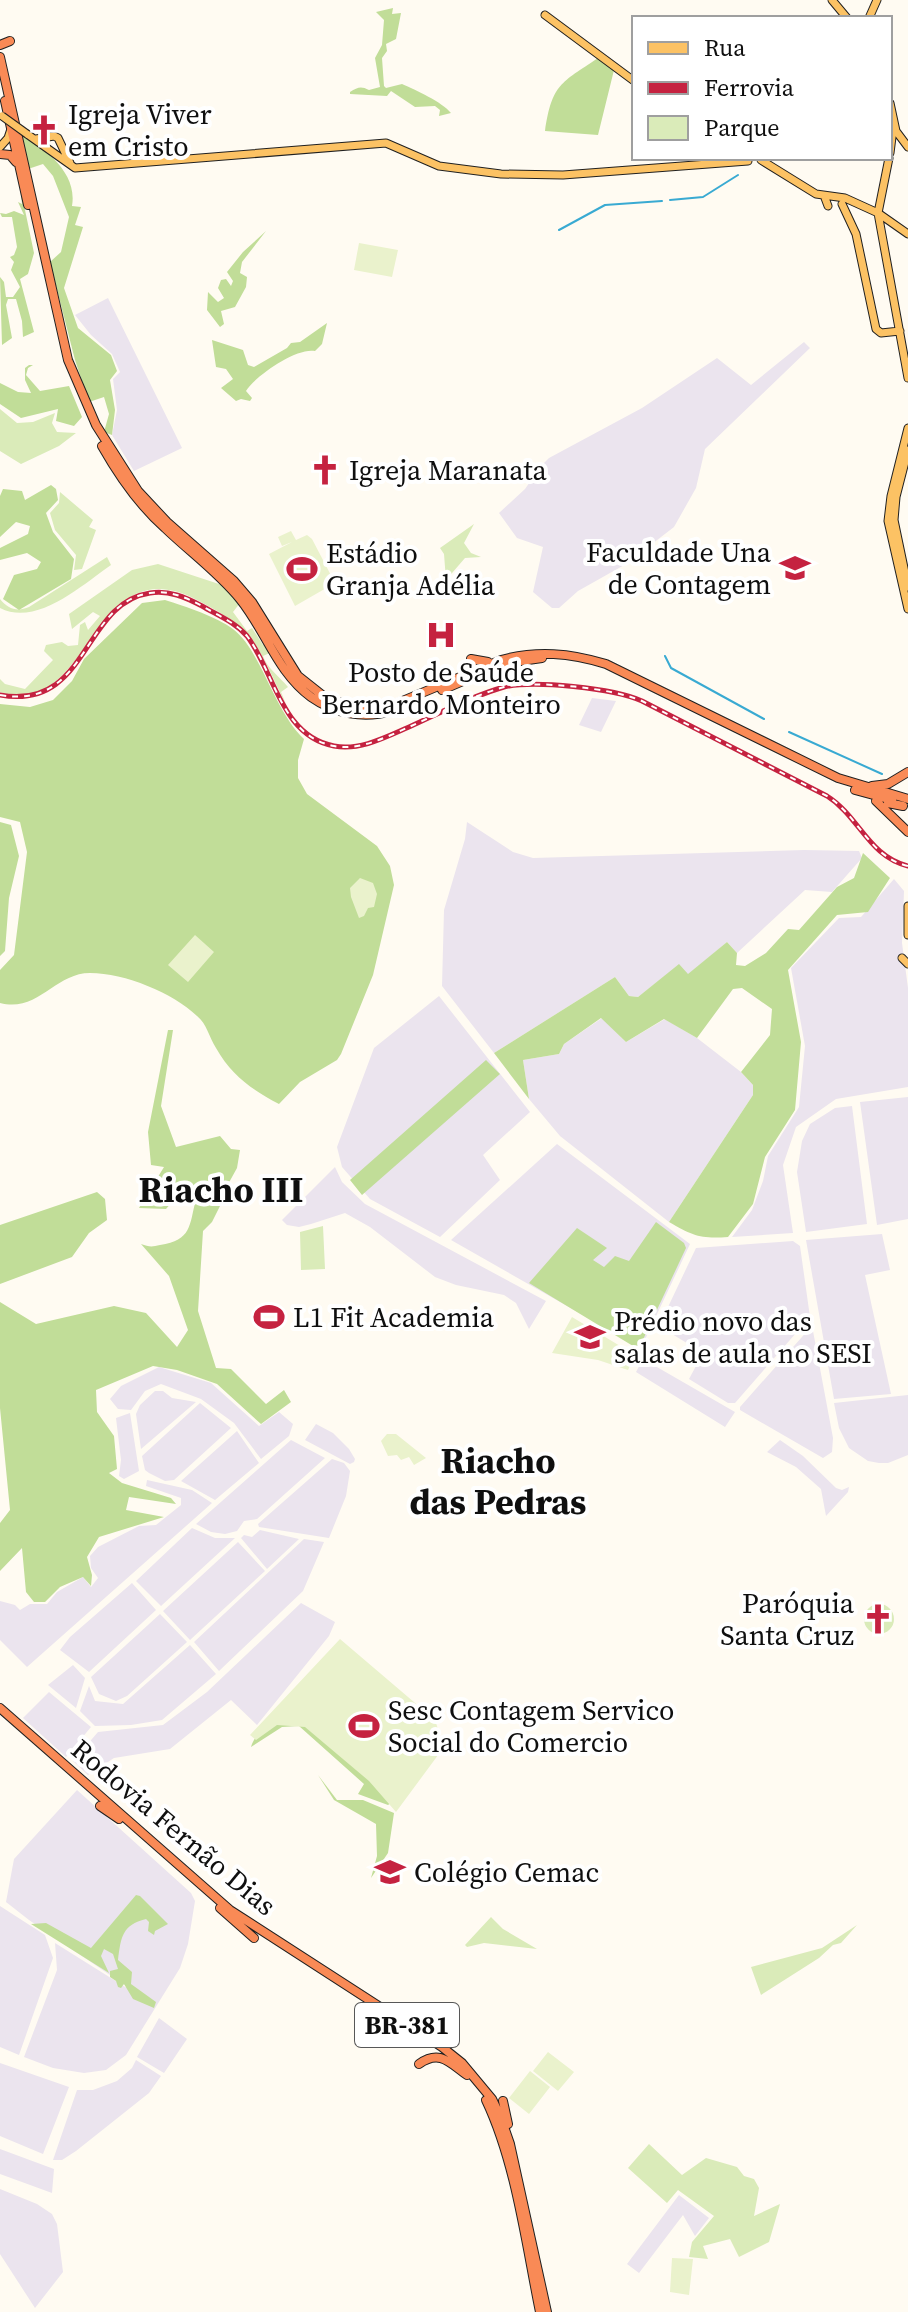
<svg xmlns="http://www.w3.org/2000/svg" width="908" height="2312" viewBox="0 0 908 2312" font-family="'Source Serif 4',serif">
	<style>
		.industrial { fill: #ebe4ee }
		.green { fill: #daebb9 }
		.forest { fill: #c1dd98 }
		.pitch { fill: #eaf2cc }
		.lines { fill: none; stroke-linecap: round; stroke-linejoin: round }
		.stream { stroke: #39aad2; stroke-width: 2 }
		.major-casing { stroke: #202020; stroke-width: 9 }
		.highway-casing { stroke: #202020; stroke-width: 10 }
		.major { stroke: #fcc264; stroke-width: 7 }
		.highway { stroke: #f98a56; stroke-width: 8 }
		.rail-casing { stroke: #c52240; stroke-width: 5 }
		.rail { stroke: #fff; stroke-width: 2; stroke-dasharray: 6; stroke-linecap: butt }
		.major-bridge-casing { stroke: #202020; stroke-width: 9; stroke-linecap: butt }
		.major-bridge { stroke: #fcc264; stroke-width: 7 }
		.labels { text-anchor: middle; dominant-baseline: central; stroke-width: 8; stroke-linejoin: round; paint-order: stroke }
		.shield { fill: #fff; stroke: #575757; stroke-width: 2 }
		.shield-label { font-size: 26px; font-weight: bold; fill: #0f0f0f }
		.poi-label { font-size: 28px; fill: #0f0f0f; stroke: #fff; text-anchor: start }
		.street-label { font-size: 28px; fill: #0f0f0f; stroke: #fff }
		.district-label { font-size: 36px; font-weight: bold; fill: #0f0f0f; stroke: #fff }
	</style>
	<rect width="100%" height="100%" fill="#fffbf2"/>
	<!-- industrial -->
	<path class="industrial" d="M108,298L182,448L134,471L112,435L117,410L113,379L120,372L112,354L91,335L75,315Z
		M804,342L810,348L705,449L696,488L674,527L626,564L578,591L559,608H552L533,592L543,547L517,538L499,513L525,489L541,466L549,458L642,408L717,358L751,385Z
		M592,698L616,701L601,732L579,725Z
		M467,822L513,852L533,858L804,850L859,851L862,858L832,892L805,890L737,953L727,942L688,975L679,965L638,997L629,996L615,977L494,1053L442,986L444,910L465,839Z
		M894,879L904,891L902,943L908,988V1087L836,1099L796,1127L783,1165L793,1233L732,1237L752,1210L763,1181L768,1156L799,1107L805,1046L791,968L839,918L861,917Z
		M439,996L530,1112L483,1155L500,1180L440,1237L370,1199L342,1167L337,1147L374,1048Z
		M602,1018L626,1042L665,1019L697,1038L741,1072L753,1085V1095L669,1222L560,1136L529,1099L523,1060L559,1054L564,1044Z
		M908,1097V1219L877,1225L860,1102Z
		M852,1106L867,1224L806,1232L797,1172L802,1141L810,1124L835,1108Z
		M557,1144L690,1244L641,1348L451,1240Z
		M335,1167L342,1182L365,1204L546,1301L529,1329L516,1303L504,1295L456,1285L435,1277L370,1227L345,1213L311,1224L299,1227L287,1225L282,1220Z
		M882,1234L890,1270L865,1275L891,1394L834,1399L806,1240Z
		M793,1241L800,1246L810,1317L735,1403H728L689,1379L703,1353L659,1326L696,1248Z
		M809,1329L813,1331L833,1438L832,1452L823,1458L740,1410V1407Z
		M643,1359L735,1412L725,1427L636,1372Z
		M159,1367L211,1383L259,1426L279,1412L293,1424L289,1436L261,1459L234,1423L201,1399L161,1384L145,1391L131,1410L118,1409L110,1399L121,1386Z
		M155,1391H163L172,1398L196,1402L141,1449L136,1414L140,1405Z
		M908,1395V1455L888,1463H879L868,1461L849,1448L839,1428L834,1403Z
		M200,1403L231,1428L174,1480L165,1481L149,1473L145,1470L142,1456Z
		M130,1413L139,1471L124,1479L119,1476L121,1460L116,1418Z
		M316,1424L333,1433L349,1449L355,1459L354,1462L350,1464L305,1440Z
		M237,1431L259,1463L215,1500L181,1481Z
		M291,1440L325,1458L257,1519L244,1521L237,1531L225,1534L211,1532L196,1524Z
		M780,1440L803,1456L836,1488L842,1490L849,1487L848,1492L826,1516L821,1489L796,1467L767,1452Z
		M332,1459L344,1463L350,1471L346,1496L329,1538L259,1527L258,1524Z
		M147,1480L192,1490L212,1503L27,1667L0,1640V1601L15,1605L20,1610L30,1604H47L57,1592L83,1577L91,1587L98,1578L91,1568L90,1556L98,1547L139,1526L156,1525L181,1505V1498L146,1486Z
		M192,1528L215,1538H235L161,1606L136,1581Z
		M260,1530L299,1539L267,1569L241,1538L244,1535L252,1537Z
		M304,1539L324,1542L303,1591L219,1671L194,1642Z
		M238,1542L265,1571L190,1640L163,1611Z
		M132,1583L156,1610L89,1672L60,1650L70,1637Z
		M301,1603L335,1622L329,1636L257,1725L231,1700L170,1749L114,1758L88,1775L73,1761L98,1732L163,1725L207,1692Z
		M160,1614L187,1642L127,1696L116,1701L99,1694L91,1677Z
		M190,1645L216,1674L162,1720L131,1725L95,1726L80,1711L89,1686L95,1701L123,1704Z
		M73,1665L85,1678L76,1708L48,1685Z
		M49,1692L91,1727L66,1757L23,1718Z
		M77,1790L191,1893L195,1901L188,1944L180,1968L126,2055L106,2070L84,2073L53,2068L24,2057L57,1970L55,1943L154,2005L29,1920L6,1902L14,1859Z
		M0,1906L45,1935L53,1958L19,2055L0,2047Z
		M159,2018L187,2039L164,2073L137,2057Z
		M136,2060L161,2076L149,2093L76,2151L62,2160H53L77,2090H93L117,2081L132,2068Z
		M0,2063L69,2087L43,2154L0,2136Z
		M0,2149L54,2169L52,2193L0,2174Z
		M0,2189L37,2204L52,2214L57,2224L63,2272L35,2308L0,2254Z
		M679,2195L709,2218L695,2236L683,2215L639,2273L627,2264Z"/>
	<!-- green -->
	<path class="green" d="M0,409L17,423L33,422L55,413L52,423L57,432L76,433L59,446L21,464L0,451Z
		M60,492L93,520L89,527L96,530L82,569L74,570L76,555L55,530L50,513L59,503Z
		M474,524L464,543L471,553L481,557L465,558L446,580L444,554L440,548Z
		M107,557L111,565C82,585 37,627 0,608V599C8,609 17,612 29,607Z
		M158,564L222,585L240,603L233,612L247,631L252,628L263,645L265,643L272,652L263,656C267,668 280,677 288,687L281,692L286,704C274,682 264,654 248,635C235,620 214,609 197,600C90,544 92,722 0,692V679L5,684L25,689L53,660L44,651L46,645L62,642L68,646L78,645L80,625L85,622L88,630L100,616L93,612L72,629L69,614L132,570Z
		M323,1226L325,1269L301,1270L300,1232Z
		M864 1619a15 15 0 1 1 30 0a15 15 0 1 1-30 0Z
		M491,1917L503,1929L537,1949L484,1943L467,1947L465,1945Z
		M857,1925L841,1943L833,1945L819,1958L761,1995L751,1967L822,1948Z
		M649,2144L682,2175L706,2158L737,2167L744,2176L754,2179L759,2188L754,2216L780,2204L769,2242L739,2257L730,2239L703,2246L708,2259L689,2257L692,2242L714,2216L678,2190L667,2203L628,2168Z"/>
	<!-- forest -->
	<path class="forest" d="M393,8L392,14L401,13L396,39L386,44L387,51L382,58L384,86L386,88L402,84C416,90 442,102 451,113L439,116L440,110L435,106L415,107L391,91L387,96L350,94V92C358,87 361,86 369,90L380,87L375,58L382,45L384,20L376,12Z
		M598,58L614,70L598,135L545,131C552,84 561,83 598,58Z
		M20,131C43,149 78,171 72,206L81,207L75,225L83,227L64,288L78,328L111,355L117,371L110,380L115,410L112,435L104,432L109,414L104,397L89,402L75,360L50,262L61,252L69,217L53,176L43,164L28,169Z
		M20,186L34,253L28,274L20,279L34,332L23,337L22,321L16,299H8L6,305L12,338L2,345L0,277L4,282L6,297H13L20,287L11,270L14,262L10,257L14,255L17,247L12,217H2L0,213L6,214L14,211L24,215L18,202L22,204Z
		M266,231L242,262L240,273L247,277L246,287L235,307L221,311L224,324L220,327L207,310L208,292L218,302L224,298L218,288L221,280L226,279L231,286L233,281L227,272L243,252Z
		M327,323L322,344L315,351C297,347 255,376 246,391L252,398L250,401L241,399L236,401L221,388L233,379L226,369L216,367L212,340L243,350L248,365L254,367L287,348L291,343L300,342Z
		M29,365H33L28,368L26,375L40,391L69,386L82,417L74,426L56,421L58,409L21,418L0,404V383L18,392L31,393L25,380V368Z
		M51,485L56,489L58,500L46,513L53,532L74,559L71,579L19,610L3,599L14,575L37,569L41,562L27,553L0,560V548L28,534L30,526L16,522L0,537V496L3,489L22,491L25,500Z
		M165,600C185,606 217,617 233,629C261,650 274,711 304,739L298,760V778L307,794L377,846L390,866L394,885L373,975L341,1054L337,1060L300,1082L279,1104C251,1089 232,1076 216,1048C209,1037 207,1024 197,1016C173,993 125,973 90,973C55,973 38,1013 0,1003V970L14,955L27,852L20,822L0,817V704L30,707L53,700L72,681L84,659L142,603Z
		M0,822L11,825L19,856L9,898L5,951L0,956Z
		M863,853L890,878L868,912L837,915L788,970L801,1042L795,1110L765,1157L753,1204L728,1237C701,1239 693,1236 669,1222L753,1095V1085L741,1072L770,1035L772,1009L742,988L733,989L697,1038L664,1019L626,1042L601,1018L564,1044L559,1054L523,1060L529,1099L494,1053L615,977L629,996L638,997L679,964L688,974L727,942L737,953L736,965L745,966L766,953L788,929L799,930L837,887L854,878Z
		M168,1030H173L161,1106L176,1147L220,1136L231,1149L240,1150L237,1168L221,1197V1204L212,1222L203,1231L198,1311L216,1368L231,1369L266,1404L284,1390L291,1402L261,1424L217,1384L177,1370L153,1366L96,1390L97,1412L114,1436L117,1469L109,1473L122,1483L171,1498L176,1504L129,1497L126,1510L164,1517L99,1537L87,1557L92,1575L91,1586L83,1577L60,1587L45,1602H34L26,1592L22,1548L0,1571V1523L10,1510L0,1408V1302L36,1324L114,1306L146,1313L177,1347L188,1330L169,1276L141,1244C149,1247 152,1247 160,1245C192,1240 189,1226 196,1199L179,1194L166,1209L139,1208L164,1167L151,1165L148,1132Z
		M486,1060L500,1074L362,1195L350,1180Z
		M97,1192L105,1199L107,1220L89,1233L72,1257L0,1284V1225Z
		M656,1222L684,1243L686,1248L640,1346H633L529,1283L577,1228L607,1248L593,1260L604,1267L615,1256L629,1261Z
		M294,1717L398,1798L388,1805L358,1794L364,1784L299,1726L282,1727L251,1747C256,1729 277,1721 294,1717Z
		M318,1775L337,1800H363L394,1813L388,1853L371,1878L377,1856L376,1824L334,1800Z
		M136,1895L140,1896L168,1924L155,1931L154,1935L148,1931L149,1922L146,1919C122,1925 121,1937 118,1960L132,1972L131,1984L156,2002L154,2008L133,1999L124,1984L121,1988L118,1987L116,1981L110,1977V1971L118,1969L113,1954L104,1949L101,1956L109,1973L31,1924L46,1923L91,1948Z"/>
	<!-- pitch -->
	<path class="pitch" d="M359,243L398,250L392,277L354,270Z
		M291,531L296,540L307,535L312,539L335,583L295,606L269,554L292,542L282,546L278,537Z
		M360,878L373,883L377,894L374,907L368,908L364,916L359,918L351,897L350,888Z
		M195,935L214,952L188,982L168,965Z
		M572,1317L635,1355L628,1370L598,1360L552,1353Z
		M387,1434H396L426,1458L414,1465L409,1457L401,1460L397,1455L388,1456L381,1441Z
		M340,1639L435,1720L444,1747L396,1812L369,1781L305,1727L277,1725L256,1740L250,1735Z
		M548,2052L574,2072L558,2091L533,2071Z
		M530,2071L550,2087L529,2114L509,2098Z
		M672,2258L693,2259L689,2295L670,2292Z"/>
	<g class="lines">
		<!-- stream -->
		<path class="stream" d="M670,200L703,197L738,175
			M559,230L605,205L662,201
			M665,656L671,668L764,719
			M789,732L882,774"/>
		<!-- major casing -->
		<g class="major-casing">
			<path id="major" d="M832,0L847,18
				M545,15L634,81
				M869,18L877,0
				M890,103L896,131L908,147
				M27,134L75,168L386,143L439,166L501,174L563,175L748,161
				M36,139L54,136L58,138L70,163
				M0,147L8,138L11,129
				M890,153L893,129
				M889,158L878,213L908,378
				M761,160L816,194L845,198L878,213L908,234
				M825,198L828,206
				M842,204L856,234L876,329L881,333L900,331
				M908,428L891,496L888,521L908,609
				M908,450L896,497L894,520L908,587
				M908,906V935
				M902,958L908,964"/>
		</g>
		<!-- highway casing -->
		<g class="highway-casing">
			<path id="highway" d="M0,45L10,41
				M0,57L68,360L96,425L138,491L167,522L234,581L252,602L298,676L327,699L362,708L388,707L501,660C537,650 570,653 606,664L838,778L908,799
				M5,101L28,205
				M0,154L10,155L16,162
				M102,446C119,476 139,505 165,528C190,552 218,572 240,599C266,631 277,672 311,697C335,714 364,719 392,711
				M489,670L514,662L542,658
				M466,673L472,665L471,659L488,662
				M442,690L477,675
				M872,786L888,784L908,772
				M855,790L892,800
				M876,801L908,832
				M888,803L903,806
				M0,1708L230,1910L442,2047L462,2063L492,2099L501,2118L510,2144L547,2312
				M100,1806L119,1819
				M220,1908L254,1938
				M384,2021L417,2036
				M419,2064C440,2049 450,2063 467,2075
				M486,2100C516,2163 526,2244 540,2312
				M503,2101L508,2124"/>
		</g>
		<!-- major -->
		<use href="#major" class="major"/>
		<!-- highway -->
		<use href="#highway" class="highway"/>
		<!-- rail casing -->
		<g class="rail-casing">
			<path id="rail" d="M0,695C89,711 82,603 150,593C169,590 185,597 202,606C217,615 235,622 247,636C275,673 281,736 334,746C360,751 386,737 409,727C440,713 472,696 504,687C534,680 613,688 642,701L827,796C859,816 869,857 908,866"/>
		</g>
		<!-- rail -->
		<use href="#rail" class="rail"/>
		<!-- major-bridge casing -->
		<g class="major-bridge-casing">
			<path id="major-bridge" d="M2,116L27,134"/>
		</g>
		<!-- major-bridge -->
		<use href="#major-bridge" class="major-bridge"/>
	</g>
	<!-- icons -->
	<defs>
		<g id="church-bare" transform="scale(2.4)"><path d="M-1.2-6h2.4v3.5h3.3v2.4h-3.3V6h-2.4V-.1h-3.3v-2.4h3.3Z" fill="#c52240" stroke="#fff" stroke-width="2.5" paint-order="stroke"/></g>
		<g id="university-bare" transform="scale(2.4)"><path d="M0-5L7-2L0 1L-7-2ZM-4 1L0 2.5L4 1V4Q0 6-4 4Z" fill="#c52240" stroke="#fff" stroke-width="2.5" paint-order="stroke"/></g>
		<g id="stadium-bare" transform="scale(2.4)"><path d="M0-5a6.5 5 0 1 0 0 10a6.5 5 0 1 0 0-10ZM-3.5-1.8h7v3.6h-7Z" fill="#c52240" stroke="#fff" stroke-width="2.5" paint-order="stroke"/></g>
		<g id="hospital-bare" transform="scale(2.4)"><path d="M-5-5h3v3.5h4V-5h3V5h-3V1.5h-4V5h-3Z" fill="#c52240" stroke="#fff" stroke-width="2.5" paint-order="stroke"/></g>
	</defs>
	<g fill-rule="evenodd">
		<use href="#church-bare" x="44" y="130"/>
		<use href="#church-bare" x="325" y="470"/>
		<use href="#university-bare" x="795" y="568"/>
		<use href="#stadium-bare" x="302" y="569"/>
		<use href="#hospital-bare" x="441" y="635"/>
		<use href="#stadium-bare" x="269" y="1317"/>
		<use href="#university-bare" x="590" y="1337"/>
		<use href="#church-bare" x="878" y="1619"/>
		<use href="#stadium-bare" x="364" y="1726"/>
		<use href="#university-bare" x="390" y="1872"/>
	</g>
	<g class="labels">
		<!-- shield labels -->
		<rect class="shield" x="355" y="2003" width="104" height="44" rx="6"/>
		<g class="shield-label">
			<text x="407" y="2025">BR-381</text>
		</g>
		<!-- poi labels -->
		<g class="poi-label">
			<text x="68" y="114">Igreja Viver<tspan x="68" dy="32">em Cristo</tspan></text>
			<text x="349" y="470">Igreja Maranata</text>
			<text x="771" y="552" text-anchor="end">Faculdade Una<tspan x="771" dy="32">de Contagem</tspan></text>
			<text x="326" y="553">Estádio<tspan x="326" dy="32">Granja Adélia</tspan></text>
			<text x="441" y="672" text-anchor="middle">Posto de Saúde<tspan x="441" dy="32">Bernardo Monteiro</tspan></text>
			<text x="293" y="1317">L1 Fit Academia</text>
			<text x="614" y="1321">Prédio novo das<tspan x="614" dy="32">salas de aula no SESI</tspan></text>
			<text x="854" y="1603" text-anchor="end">Paróquia<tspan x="854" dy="32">Santa Cruz</tspan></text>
			<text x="388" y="1710">Sesc Contagem Servico<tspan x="388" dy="32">Social do Comercio</tspan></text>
			<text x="414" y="1872">Colégio Cemac</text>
		</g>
		<!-- street labels -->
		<g class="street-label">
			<text transform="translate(174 1827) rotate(40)">Rodovia Fernão Dias</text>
		</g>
		<!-- district labels -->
		<g class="district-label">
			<text x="221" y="1189">Riacho III</text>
			<text x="498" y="1460">Riacho<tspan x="498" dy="41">das Pedras</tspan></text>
		</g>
	</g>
	<!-- legend -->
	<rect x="632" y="16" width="260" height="144" fill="#ffffff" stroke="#9f9f9f" stroke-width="2"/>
	<rect x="648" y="42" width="40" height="12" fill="#fcc264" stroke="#9f9f9f" stroke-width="2"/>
	<text x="704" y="56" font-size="24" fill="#0f0f0f">Rua</text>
	<rect x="648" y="82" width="40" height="12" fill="#c52240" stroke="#9f9f9f" stroke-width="2"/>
	<text x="704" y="96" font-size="24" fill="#0f0f0f">Ferrovia</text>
	<rect x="648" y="116" width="40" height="24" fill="#daebb9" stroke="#9f9f9f" stroke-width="2"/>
	<text x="704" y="136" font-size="24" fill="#0f0f0f">Parque</text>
</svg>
